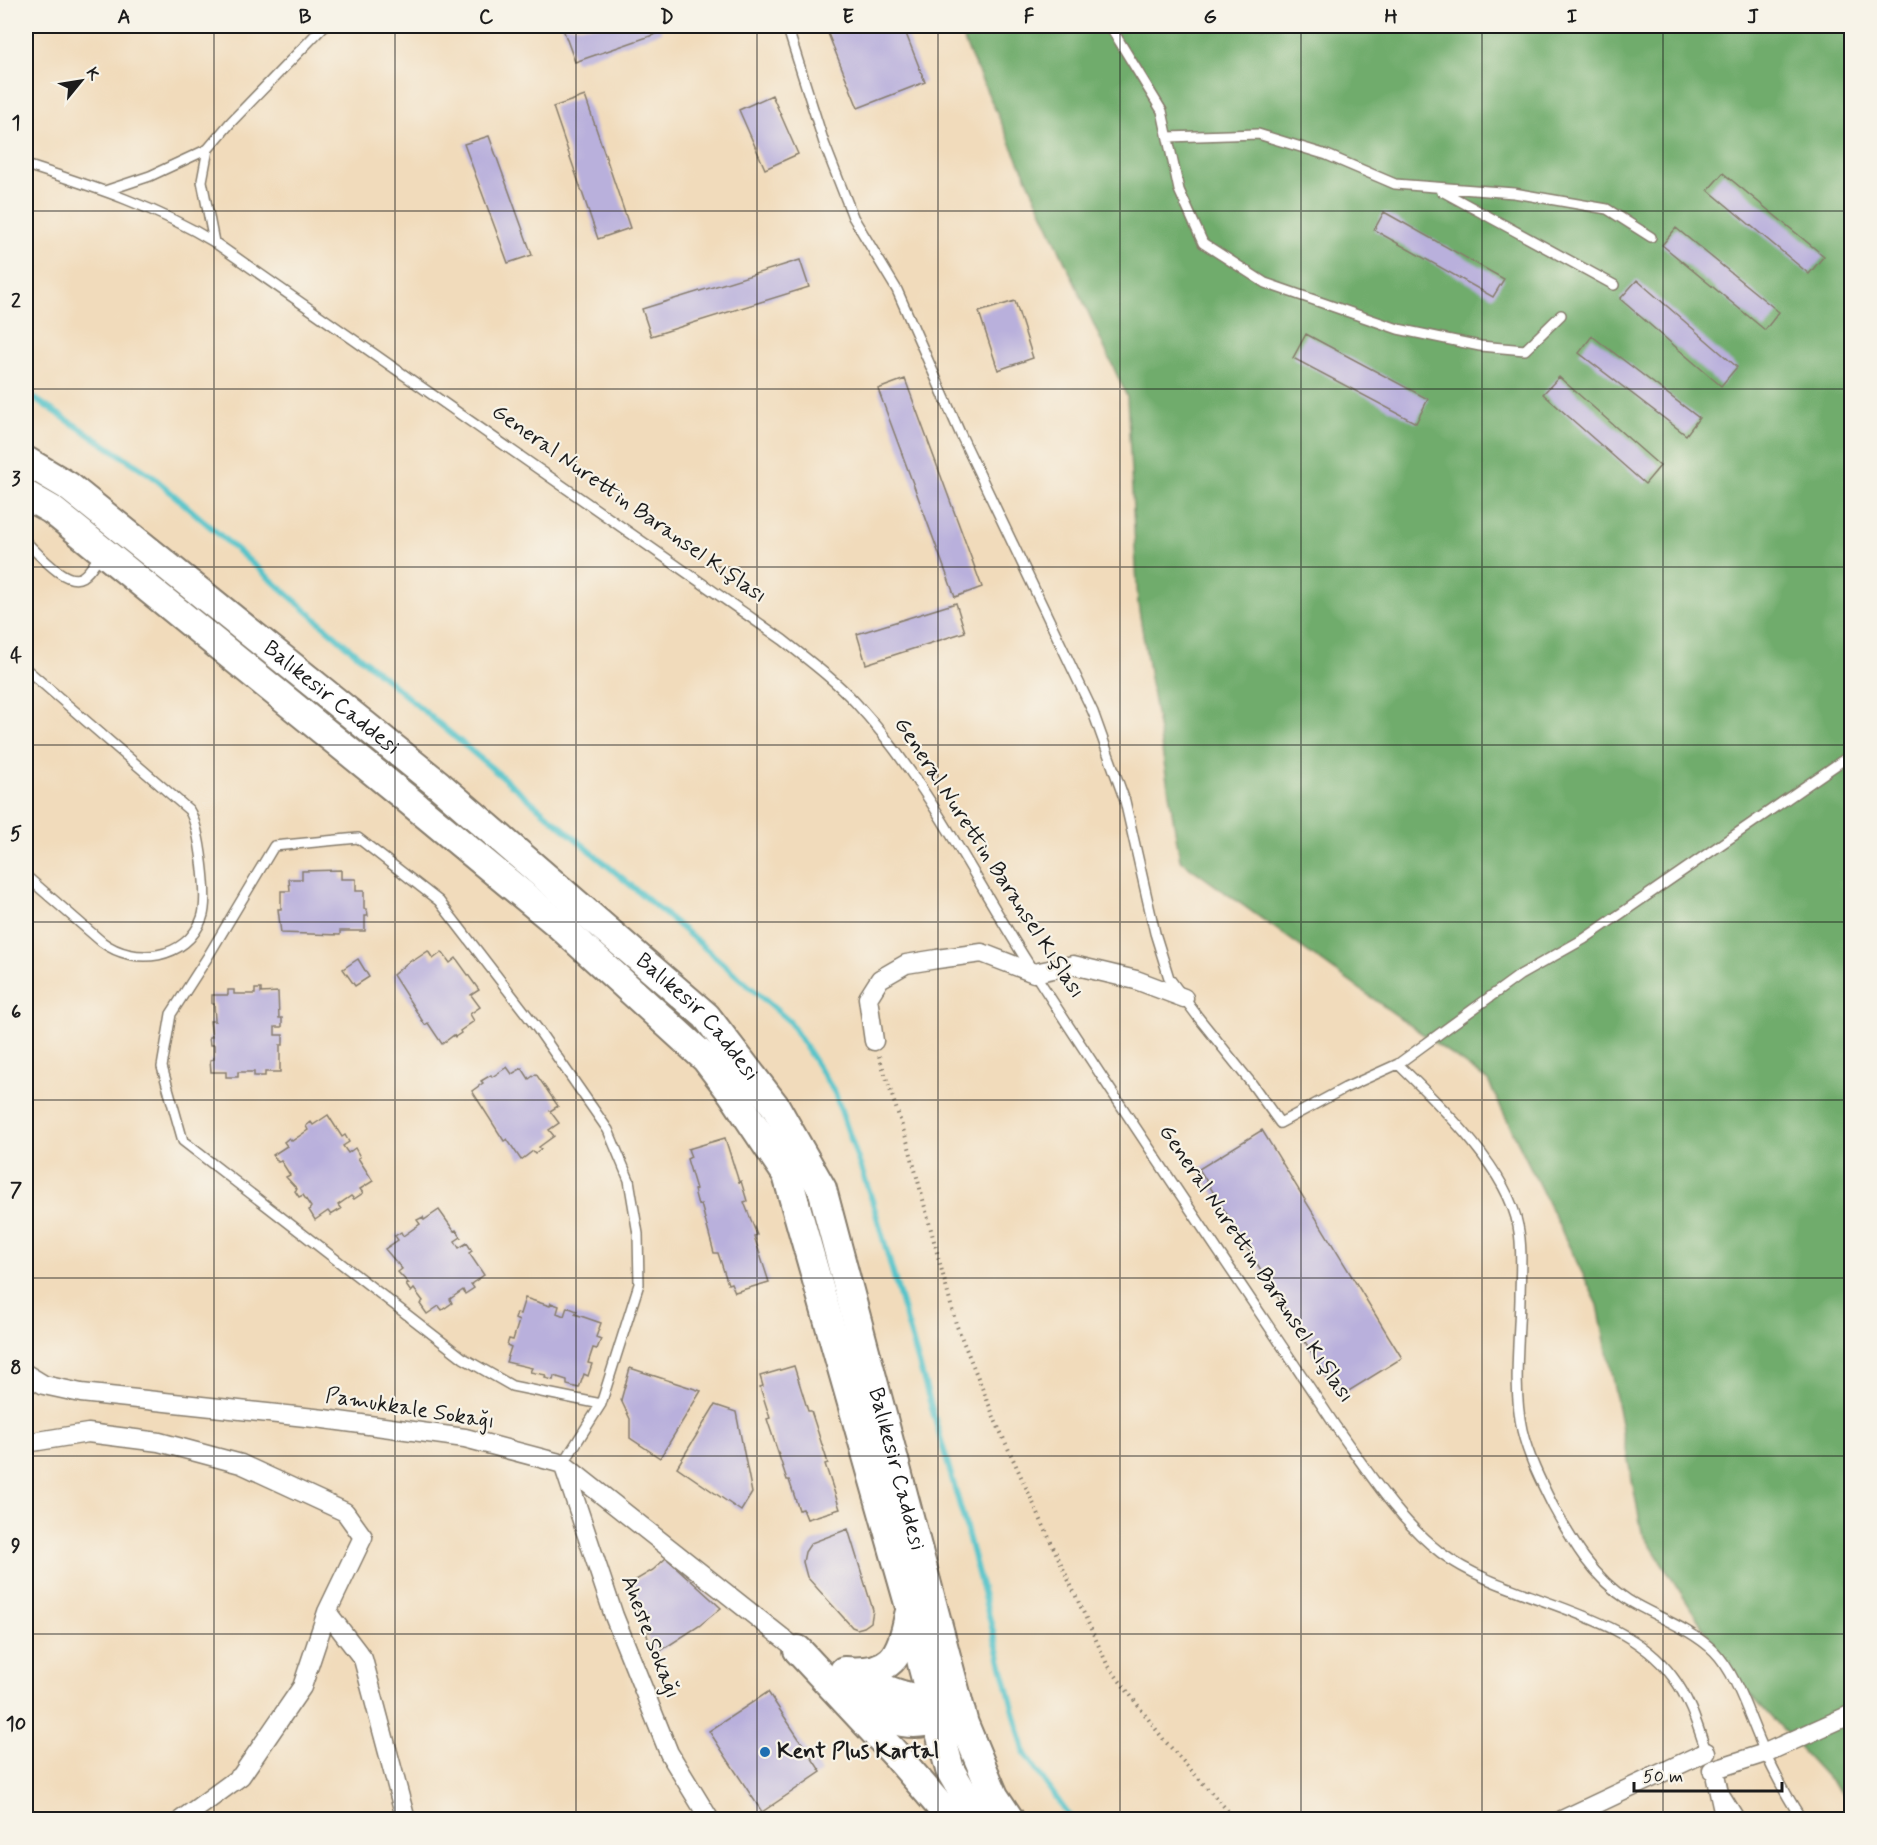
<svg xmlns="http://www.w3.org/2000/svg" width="1877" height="1845" viewBox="0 0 1877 1845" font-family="Mynerve,sans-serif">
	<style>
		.forest { fill: #70ac6c; stroke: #466444; stroke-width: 1.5 }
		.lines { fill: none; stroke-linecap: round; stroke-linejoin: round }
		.stream { stroke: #55c3c9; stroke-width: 6 }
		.building { fill: #b9b0dc }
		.lane-casing { stroke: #867c6c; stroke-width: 12 }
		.street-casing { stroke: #867c6c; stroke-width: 21 }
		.primary-casing { stroke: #867c6c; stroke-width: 32 }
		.path { stroke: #867c6c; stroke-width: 4; stroke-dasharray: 1.5 4.5; stroke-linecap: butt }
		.lane { stroke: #fff; stroke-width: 9 }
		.street { stroke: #fff; stroke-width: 18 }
		.primary { stroke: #fff; stroke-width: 28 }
		.grid { fill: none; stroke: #1c1c1c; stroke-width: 1.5; stroke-opacity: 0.55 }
		.poi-dot { fill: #1f6fb2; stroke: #f7f3e8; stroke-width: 2 }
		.labels { text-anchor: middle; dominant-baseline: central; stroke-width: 4.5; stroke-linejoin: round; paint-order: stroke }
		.street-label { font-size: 22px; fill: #1c1c1c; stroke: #f7f3e8 }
		.poi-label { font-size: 22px; font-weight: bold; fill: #1c1c1c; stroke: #f7f3e8; text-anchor: start }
		.neatline { fill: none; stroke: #1c1c1c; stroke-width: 2 }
		.grid-label { font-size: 20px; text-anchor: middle; font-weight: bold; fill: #1c1c1c }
	</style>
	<rect width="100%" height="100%" fill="#f7f3e8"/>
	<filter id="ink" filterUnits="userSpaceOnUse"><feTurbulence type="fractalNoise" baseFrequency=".0167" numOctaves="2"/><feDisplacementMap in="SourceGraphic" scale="12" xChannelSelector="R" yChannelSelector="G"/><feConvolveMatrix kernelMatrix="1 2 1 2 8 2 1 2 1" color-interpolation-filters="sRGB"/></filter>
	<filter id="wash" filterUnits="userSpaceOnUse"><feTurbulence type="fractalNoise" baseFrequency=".008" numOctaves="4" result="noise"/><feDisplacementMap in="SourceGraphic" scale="24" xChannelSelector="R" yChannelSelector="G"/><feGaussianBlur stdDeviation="1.35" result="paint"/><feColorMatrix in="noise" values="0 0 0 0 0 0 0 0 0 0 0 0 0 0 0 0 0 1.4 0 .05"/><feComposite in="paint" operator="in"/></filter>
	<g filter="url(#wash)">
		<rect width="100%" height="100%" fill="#f1dbbb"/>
		<!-- forest -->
		<path class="forest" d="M957,26H1851V1804L1736,1679L1642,1532L1598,1305L1488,1081L1180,860L1138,604L1127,397Z"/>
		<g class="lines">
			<!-- stream -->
			<path class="stream" d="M26,393L151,475L347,646L698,942L789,1021L835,1093L872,1200L964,1520L1025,1754L1072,1820"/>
		</g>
		<g id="blocks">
			<!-- building -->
			<path class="building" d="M562,26H660L662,32L575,62Z
				M825,26H903L925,82L858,108Z
				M772,95L798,154L765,169L739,110Z
				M585,96L630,228L598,239L553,107Z
				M489,136L532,255L508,263L464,144Z
				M1723,173L1824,256L1809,274L1708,190Z
				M1384,212L1504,279L1493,297L1374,230Z
				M1676,228L1779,312L1765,330L1662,245Z
				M800,260L809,287L651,336L642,309Z
				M1637,280L1737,367L1721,386L1620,299Z
				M1015,301L1033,358L998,370L979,312Z
				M1306,334L1428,399L1416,423L1293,358Z
				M1592,336L1699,418L1686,435L1579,353Z
				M1559,377L1660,466L1645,484L1543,394Z
				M905,379L982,587L955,597L878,389Z
				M956,603L965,632L866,664L857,634Z
				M341,870V879H356V891H364V909H367L368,916H365V931H340V935L281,933L278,909H281V891H290L289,879H302V871Z
				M428,951L433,959L442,952L450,963L456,958L479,990L471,995L480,1007L470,1014L474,1021L460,1031L461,1033L455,1037L454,1035L442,1044L428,1023L425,1025L393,975L412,959L413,961Z
				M358,959L369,977L355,986L343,969Z
				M255,989H261V993L278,992L279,1018H282V1027H275V1035H283V1045H280V1072H265V1076H254V1072H238V1077H226V1072H211L210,1060L214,1059V1045H210L209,1037H212L210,1021H215L214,1004H212V995H228V990H234V994H255Z
				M507,1067L512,1074L522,1068L529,1079L536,1074L558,1106L550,1111L559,1123L549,1130L554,1136L539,1147L541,1149L535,1153L533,1151L521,1160L507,1139L504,1141L472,1091L483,1083L481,1081L491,1075L492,1077Z
				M328,1115L342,1137L345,1135L349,1142L343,1146L348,1153L355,1148L360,1157L358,1158L373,1181L360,1189L363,1193L354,1199L351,1196L338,1205L341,1209L331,1215L328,1211L315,1220L309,1210L311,1207L303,1195L299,1197L295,1191L297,1189L286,1177L290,1175L281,1161L278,1162L273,1155L287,1146L284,1142L289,1138L292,1141L308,1130L306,1126L311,1122L313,1125Z
				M1262,1130L1402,1358L1339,1397L1199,1169Z
				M725,1138L739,1182L741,1181L747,1201L744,1202L757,1235L754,1236L769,1282L735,1292L731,1283L728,1284L718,1253H714L701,1204L698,1205L694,1190L696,1189L687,1159L691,1157L688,1149Z
				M439,1210L454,1231L456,1230L461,1237L455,1241L459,1248L467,1243L472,1251L469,1253L484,1275L471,1284L474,1288L465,1294L463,1290L450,1299L452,1303L442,1310L439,1306L427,1314L420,1304L423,1301L414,1289L411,1292L406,1285L409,1284L398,1272L402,1269L385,1249L398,1240L395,1236L401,1232L403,1236L420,1224L417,1220L423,1217L424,1220Z
				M525,1298L550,1306L551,1303L559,1306L557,1313L564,1316L567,1307L577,1311L575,1314L601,1323L596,1337L601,1339L597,1349L593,1348L588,1363L592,1364L588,1376L584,1374L579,1388L567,1385V1380L554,1376L553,1380L545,1378L546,1375L530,1372L532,1368L506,1362L511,1347L507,1345L509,1339L513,1340L519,1321L515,1319L517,1313L520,1314Z
				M794,1366L808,1411H811L828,1463L825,1464L840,1509L807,1519L803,1509L799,1510L789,1480H787L767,1419L770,1418L760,1387L763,1386L760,1376Z
				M630,1368L701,1391L660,1458L630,1438V1419L621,1400Z
				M715,1405L736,1412L752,1493L741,1511L677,1467Z
				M848,1529L873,1610L871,1622L864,1627L857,1629L852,1627L807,1577L803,1562L805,1552L811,1543Z
				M666,1558L721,1608L699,1626L654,1655L629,1584L653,1570Z
				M768,1692L821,1772L762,1812L709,1731Z"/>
		</g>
	</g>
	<g filter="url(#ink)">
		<use href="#blocks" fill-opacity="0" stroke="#867c6c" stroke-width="1.5"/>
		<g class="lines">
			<!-- lane casing -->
			<g class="lane-casing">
				<path id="lane" d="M787,26L824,143L853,217L897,290L960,433L1093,712L1125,801L1155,933L1169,978L1198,1017L1252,1084L1280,1123L1345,1088L1398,1064L1520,975L1584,939L1852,754
					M1110,26L1162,111L1179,190L1203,243L1265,283L1398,329L1480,346L1525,350L1561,315
					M1168,137L1258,134L1327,155L1395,184L1514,193L1607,209L1651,237
					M208,149L231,122L324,26
					M26,165C91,186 155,206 214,242L783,640C808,660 834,679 856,703C929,782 977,885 1035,974C1133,1127 1236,1276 1336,1427C1367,1470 1398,1520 1441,1553C1508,1603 1622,1608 1672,1676C1690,1699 1698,1727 1707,1754
					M1440,190L1614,285
					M105,191L150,176L208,149L202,181L214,242
					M26,542C37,552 66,587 82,577C90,572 95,562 100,555
					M26,669L189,810C200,827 209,899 202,918C187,960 134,966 102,942L26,876
					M1398,1064C1440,1105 1507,1168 1518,1226C1523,1249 1520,1276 1520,1299C1519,1342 1513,1388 1522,1430C1528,1456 1541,1482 1553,1506C1572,1541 1593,1578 1628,1600C1656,1617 1690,1628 1714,1651C1738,1675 1750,1721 1765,1752C1775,1775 1788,1798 1802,1820
					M563,1464L601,1404L639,1284L638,1234L629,1180L608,1130L537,1028L439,901L358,838L274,846L207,958L171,1014L162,1067L183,1141L463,1358L512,1386L601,1404
					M1725,1794L1741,1820"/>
			</g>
			<!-- street casing -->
			<g class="street-casing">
				<path id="street" d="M874,1041L868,998L880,979L906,964L937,959L982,953L1034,973L1073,965L1136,980L1184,998
					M26,1374L44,1385L81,1393L324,1419L465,1438L563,1464L798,1650
					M26,1443L88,1433L159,1442L241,1464L345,1512L363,1537L327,1612L302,1687L241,1776L181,1820
					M563,1464L614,1616L669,1753L710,1820
					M327,1612L363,1659L406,1820
					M1712,1770L1765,1753L1852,1714
					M1716,1779L1725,1820
					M1562,1820L1706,1752"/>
			</g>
			<!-- primary casing -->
			<g class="primary-casing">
				<g id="primary">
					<path id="s1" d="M26,461L68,486L439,785L706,1016L775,1106L822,1189L964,1724L994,1796L1010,1820"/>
					<path d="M26,495L52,510L406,798L557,923L706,1059L732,1093L787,1175L910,1607L923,1668L950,1770L979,1820"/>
					<path d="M798,1650L897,1756L952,1820"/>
					<path d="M844,1671C891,1675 901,1657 909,1615"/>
					<path d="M845,1672C863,1680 882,1689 902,1695C917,1699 931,1701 946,1708"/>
					<path d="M855,1703C883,1719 923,1736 949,1708"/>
				</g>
			</g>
			<!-- path -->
			<path class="path" d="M879,1056L909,1147L956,1324L996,1422L1107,1664L1164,1740L1236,1820"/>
			<!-- lane -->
			<use href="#lane" class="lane"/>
			<!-- street -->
			<use href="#street" class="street"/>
			<!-- primary -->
			<use href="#primary" class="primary"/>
		</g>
	</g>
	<!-- grid -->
	<path class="grid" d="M214,26V1820M395,26V1820M576,26V1820M757,26V1820M938,26V1820M1120,26V1820M1301,26V1820M1482,26V1820M1663,26V1820M26,211H1852M26,389H1852M26,567H1852M26,745H1852M26,922H1852M26,1100H1852M26,1278H1852M26,1456H1852M26,1634H1852"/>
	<!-- markers -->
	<circle class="poi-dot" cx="765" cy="1752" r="6"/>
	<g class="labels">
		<!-- street labels -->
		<g class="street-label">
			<text transform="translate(629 504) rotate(35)">General Nurettin Baransel Kışlası</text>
			<text stroke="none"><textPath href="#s1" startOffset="387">Balıkesir Caddesi</textPath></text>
			<text transform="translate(989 858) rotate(57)">General Nurettin Baransel Kışlası</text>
			<text stroke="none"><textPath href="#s1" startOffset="873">Balıkesir Caddesi</textPath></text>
			<text transform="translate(1256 1264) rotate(56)">General Nurettin Baransel Kışlası</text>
			<text transform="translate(410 1409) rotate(9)">Pamukkale Sokağı</text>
			<text stroke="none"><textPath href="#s1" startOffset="1377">Balıkesir Caddesi</textPath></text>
			<text transform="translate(650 1637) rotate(69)">Aheste Sokağı</text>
		</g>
		<!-- poi labels -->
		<g class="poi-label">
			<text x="777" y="1752">Kent Plus Kartal</text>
		</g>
	</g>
	<!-- margin -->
	<rect width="1877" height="1845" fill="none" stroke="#f7f3e8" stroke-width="66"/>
	<!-- north arrow -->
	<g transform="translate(81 81) rotate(60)" stroke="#f7f3e8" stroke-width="4.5" paint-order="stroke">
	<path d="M0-4.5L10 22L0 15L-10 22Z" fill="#1c1c1c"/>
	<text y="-9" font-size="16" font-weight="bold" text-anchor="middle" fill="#1c1c1c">K</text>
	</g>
	<!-- scale -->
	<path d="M1634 1782v9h148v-9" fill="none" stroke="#1c1c1c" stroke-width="3"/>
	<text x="1643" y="1782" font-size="18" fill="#1c1c1c" stroke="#f7f3e8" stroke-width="4.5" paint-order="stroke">50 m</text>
	<rect x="33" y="33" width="1811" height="1779" class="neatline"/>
	<g class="grid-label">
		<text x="124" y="23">A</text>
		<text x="305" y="23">B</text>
		<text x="486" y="23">C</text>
		<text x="667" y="23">D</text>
		<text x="848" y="23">E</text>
		<text x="1029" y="23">F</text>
		<text x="1210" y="23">G</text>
		<text x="1391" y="23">H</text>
		<text x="1572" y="23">I</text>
		<text x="1753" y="23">J</text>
		<text x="16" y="129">1</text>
		<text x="16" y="307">2</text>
		<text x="16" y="485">3</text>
		<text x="16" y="662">4</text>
		<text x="16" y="840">5</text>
		<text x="16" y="1018">6</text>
		<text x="16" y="1196">7</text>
		<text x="16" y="1374">8</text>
		<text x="16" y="1552">9</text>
		<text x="16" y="1730">10</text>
	</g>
</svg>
